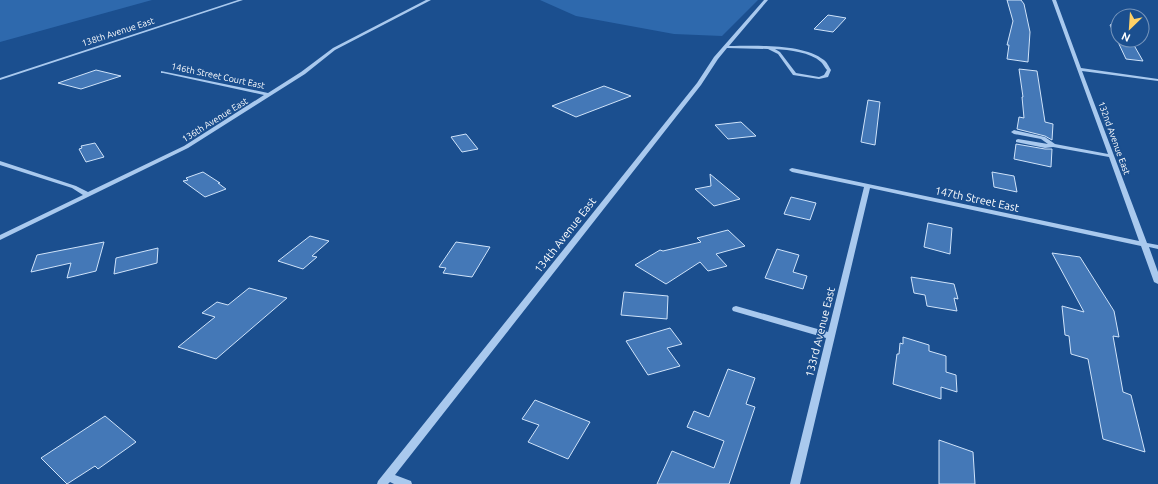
<svg xmlns="http://www.w3.org/2000/svg" width="1158" height="484" viewBox="0 0 1158 484" font-family="Ubuntu,sans-serif">
	<style>
		.green { fill: #2e69ad }
		.building { fill: #4478b7; stroke: #cfe3fa }
		.lines { fill: none; stroke-linecap: round; stroke-linejoin: round }
		.minor { fill: #a9c9ee; fill-rule: evenodd }
		.labels { text-anchor: middle; dominant-baseline: central; stroke-width: 3; stroke-linejoin: round; paint-order: stroke }
		.far-street-label { font-size: 9px; fill: #fff; stroke: #1b4f8f }
		.street-label { font-size: 11px; fill: #fff; stroke: #1b4f8f }
	</style>
	<rect width="100%" height="100%" fill="#1b4f8f"/>
	<!-- green -->
	<path class="green" d="M0,0H152L0,42Z
		M540,0H758L722,36L674,34L576,16Z"/>
	<!-- building -->
	<path class="building" d="M1007,0H1021L1024,4L1030,32L1028,62L1007,59L1009,45H1007L1013,21Z
		M828,15L846,18L833,32L814,29Z
		M1118,21V40H1131L1143,61L1126,59L1110,25Z
		M1019,69L1037,71L1045,122L1053,124L1052,140L1045,136L1017,129L1019,117L1024,118L1022,97H1023Z
		M96,70L121,76L81,89L58,83Z
		M604,86L631,96L576,117L552,106Z
		M868,100L880,102L875,145L861,142Z
		M741,122L756,136L728,139L715,125Z
		M466,134L478,149L462,152L451,137Z
		M95,143L104,157L86,162L79,149L82,148L81,146Z
		M1016,144L1045,149H1052L1051,167L1014,159Z
		M203,172L220,183H218L226,189L205,197L183,181L188,180L186,178Z
		M992,172L1014,176L1017,192L994,187Z
		M710,174L740,199L714,206L695,189L711,186Z
		M791,197L816,203L810,220L784,214Z
		M928,223L952,228L950,254L924,247Z
		M728,230L745,246L716,254L727,266L708,271L700,262L666,284L635,265L660,250L663,251L701,242L697,238Z
		M310,236L329,241L312,256L317,257L303,269L278,261Z
		M104,242L96,271L67,278L71,263L31,272L37,255Z
		M456,242L490,247L472,277L443,273L446,268L439,267Z
		M158,248L157,263L114,274L116,258Z
		M777,249L799,255L793,272L807,276L803,289L765,278Z
		M1052,253L1080,257L1114,311L1119,337L1113,336L1123,392L1131,395L1145,452L1103,439L1088,359L1071,354L1069,336L1065,335L1062,306L1084,312Z
		M911,277L954,284L958,299L954,298L957,311L927,306L925,295L914,293Z
		M249,288L287,298L216,359L178,347L215,317L202,313L217,302L228,305Z
		M624,292L668,296L667,319L621,315Z
		M670,328L682,344L667,348L680,366L648,375L626,341Z
		M903,337L929,345V351L946,356V372L956,375L957,392L941,387V399L893,384L897,354H899L900,343L903,344Z
		M728,369L755,378L746,404L755,407L729,484H657L672,451L714,468L724,441L687,427L694,411L709,417Z
		M535,400L590,422L568,459L528,442L539,425L522,419Z
		M105,416L136,442L98,469L95,466L67,484L41,458Z
		M939,440L973,452L975,484H939Z"/>
	<g class="lines">
		<!-- minor -->
		<path class="minor" d="M238,0H243L0,80V78Z
			M426,0H431L335,50L305,74L188,148L0,240V235L83,195L72,188L0,165V161L76,186L88,192L184,146L264,95L163,73H161V71L268,93L301,72L333,48Z
			M764,0H768L729,46C754,46 803,43 824,60C827,62 829,67 831,70L828,77L819,79L793,75L778,54L768,49L727,48L718,59L701,85L395,475L411,481L412,484H394L390,482L388,484H377L378,481L697,83L714,57ZM775,49C790,50 810,52 821,62C823,64 825,68 827,70L824,75L819,77L796,73L780,52Z
			M1052,0H1056L1081,68L1158,79V81L1082,71L1147,243L1158,245V249L1149,247L1158,272V284L1154,282L1141,246L870,188L800,484H790L826,338L733,311L732,309L733,307L736,306L828,332L864,187L792,172L789,170L790,169L792,168L1139,241L1109,157L1053,147L1045,148L1016,142V140L1018,139L1048,144L1041,139L1014,134L1011,132L1014,130L1045,137L1055,144L1108,154Z"/>
	</g>
	<g class="labels">
		<!-- far-street labels -->
		<g class="far-street-label">
			<text transform="translate(118 32) rotate(-18)">138th Avenue East</text>
			<text transform="translate(218 76) rotate(12)">146th Street Court East</text>
			<text transform="translate(215 120) rotate(-32)">136th Avenue East</text>
			<text transform="translate(1114 138) rotate(70)">132nd Avenue East</text>
		</g>
		<!-- street labels -->
		<g class="street-label">
			<text transform="translate(977 199) rotate(12)">147th Street East</text>
			<text transform="translate(565 235) rotate(-52)">134th Avenue East</text>
			<text transform="translate(820 332) rotate(-76)">133rd Avenue East</text>
		</g>
	</g>
	<!-- north arrow -->
	<g transform="translate(1130 28) rotate(205)"><circle r="19" fill="#1b4f8f" stroke="#7695bc"/>
	<path d="M0-3L7 15L0 10L-7 15Z" fill="#ffd166"/>
	<text y="-6" font-size="11" font-weight="bold" text-anchor="middle" fill="#ffffff">N</text>
	</g>
</svg>
